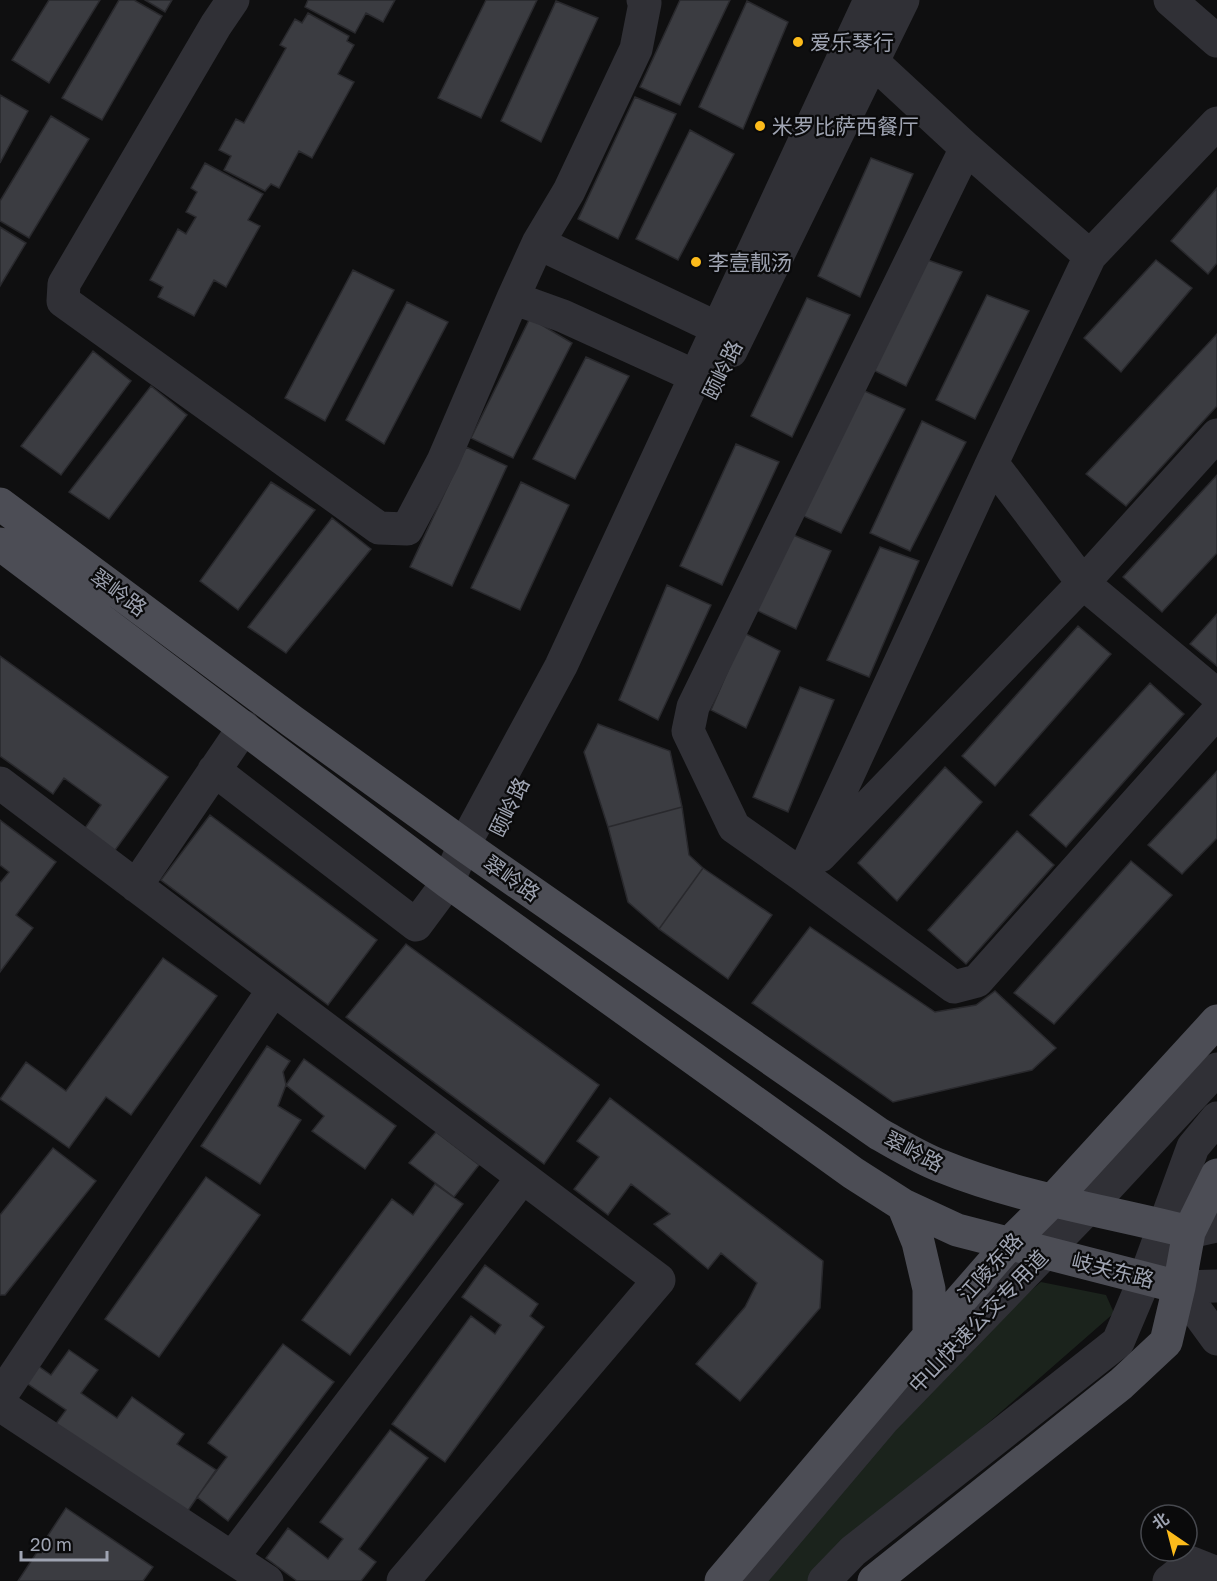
<svg xmlns="http://www.w3.org/2000/svg" width="1217" height="1581" viewBox="0 0 1217 1581" font-family="'Golos Text','Noto Sans SC',sans-serif">
	<style>
		.green { fill: #1b231c }
		.building { fill: #3b3c41; stroke: #29292d; stroke-width: 1.5 }
		.lines { fill: none; stroke-linecap: round; stroke-linejoin: round }
		.minor { stroke: #303036; stroke-width: 33 }
		.major { stroke: #4c4d55; stroke-width: 33 }
		.poi-dot { fill: #fcbb1b; stroke: #0a0a0b; stroke-width: 2 }
		.labels { text-anchor: middle; dominant-baseline: central; stroke-width: 4.5; stroke-linejoin: round; paint-order: stroke }
		.poi-label { font-size: 21px; fill: #9fa4b2; stroke: #0a0a0b; text-anchor: start }
		.street-label { font-size: 21px; fill: #9fa4b2; stroke: #0a0a0b }
	</style>
	<rect width="100%" height="100%" fill="#0f0f10"/>
	<!-- green -->
	<path class="green" d="M1041,1282L1106,1295L1114,1313L844,1549L813,1581H759L838,1491L1017,1302Z"/>
	<!-- building -->
	<path class="building" d="M49,0H100L49,83L12,60Z
		M119,0H134L162,16L102,120L62,98Z
		M145,0H172L165,12Z
		M308,0H395L383,22L366,13L355,33L305,7Z
		M486,0H537L481,118L438,98Z
		M680,0H730L680,105L640,87Z
		M556,1L598,18L541,142L501,121Z
		M747,1L788,22L743,129L699,107Z
		M308,13L349,36L347,41L354,45L338,74L354,82L312,158L299,151L279,188L271,184L265,191L224,170L231,156L219,150L236,119L244,123L286,48L280,45L295,19L302,23Z
		M0,95L28,111L0,163Z
		M635,97L676,114L618,239L578,219Z
		M51,116L89,139L29,238L0,221V201Z
		M690,130L734,154L678,260L636,239Z
		M871,158L913,174L860,297L818,276Z
		M205,163L263,194L248,220L260,226L226,287L214,280L194,316L158,297L163,287L150,280L178,229L186,234L196,217L186,212L197,192L191,188Z
		M1217,188V263L1208,274L1171,241Z
		M0,227L26,243L0,286Z
		M922,258L962,272L906,386L867,367Z
		M1156,260L1192,288L1121,372L1084,338Z
		M353,270L394,290L325,421L285,398Z
		M987,295L1029,311L975,419L936,400Z
		M807,298L850,315L792,437L751,416Z
		M407,302L448,322L384,444L346,420Z
		M530,318L572,343L513,458L471,438Z
		M1217,334V406L1126,506L1086,474Z
		M93,351L131,381L61,475L21,446Z
		M586,357L629,376L575,479L533,459Z
		M151,386L187,415L109,519L69,492Z
		M858,388L905,409L841,533L799,514Z
		M922,421L966,442L910,551L870,533Z
		M736,444L779,462L722,585L680,566Z
		M466,447L507,466L452,586L410,567Z
		M1217,475V553L1162,612L1123,577Z
		M271,482L315,510L238,610L200,581Z
		M521,482L569,505L520,610L471,588Z
		M332,518L371,549L286,653L248,627Z
		M791,534L831,551L796,629L754,609Z
		M880,547L919,561L869,677L827,660Z
		M667,585L711,605L658,720L619,700Z
		M1217,614V666L1190,644Z
		M1078,626L1111,654L995,786L962,756Z
		M744,633L780,651L746,728L711,710Z
		M0,656L168,777L113,853L83,831L101,805L64,778L53,794L0,756Z
		M1150,683L1184,714L1066,847L1030,815Z
		M800,687L834,700L788,812L753,797Z
		M598,724L670,751L682,807L608,827L584,752Z
		M945,767L982,802L897,901L858,863Z
		M1217,771V838L1182,874L1148,845Z
		M682,807L689,855L703,868L659,929L628,902L608,827Z
		M210,815L377,940L328,1005L161,880Z
		M0,820L56,862L16,915L33,928L0,972V883L9,872L0,865Z
		M1017,831L1054,865L966,964L928,930Z
		M1131,861L1172,895L1054,1024L1014,993Z
		M703,868L772,915L728,979L659,929Z
		M810,927L935,1012L976,1005L995,991L1056,1048L1032,1070L893,1102L752,1003Z
		M406,944L599,1085L544,1164L346,1017Z
		M163,958L217,996L131,1115L106,1097L69,1148L0,1099L26,1062L66,1091Z
		M267,1046L290,1061L283,1072L286,1085L278,1106L301,1120L260,1184L201,1146Z
		M304,1059L396,1126L365,1169L312,1131L324,1116L286,1085Z
		M610,1098L823,1261L820,1308L740,1401L696,1364L745,1307L757,1283L721,1253L708,1269L654,1224L670,1214L631,1184L608,1215L574,1189L599,1157L577,1141Z
		M436,1132L479,1165L454,1197L409,1163Z
		M53,1148L96,1181L5,1295H0V1215Z
		M206,1177L260,1215L159,1357L105,1319Z
		M435,1184L463,1204L350,1355L302,1320L392,1199L413,1215Z
		M485,1265L538,1304L530,1316L544,1327L445,1462L392,1424L471,1316L495,1334L501,1325L462,1297Z
		M283,1344L334,1382L228,1521L197,1497L227,1457L208,1443Z
		M69,1350L98,1370L81,1393L117,1418L132,1397L184,1434L177,1444L216,1470L185,1515L55,1425L66,1410L22,1380L34,1363L51,1375Z
		M390,1430L428,1458L359,1549L376,1562L361,1581H297L266,1558L288,1528L328,1559L343,1539L320,1522Z
		M66,1508L153,1567L143,1581H18Z"/>
	<g class="lines">
		<!-- minor -->
		<path class="minor" d="M233,0L216,25L64,284L63,301L379,528L407,529L443,461L513,298L563,316L695,376
			M643,0L645,3L636,49L569,191L538,243L717,328
			M1170,0L1217,41
			M966,148L693,707L688,731L734,827L802,875L954,987L977,981L1217,712
			M1090,256L1217,123
			M513,298L538,243
			M731,351L903,0
			M992,463L1083,583L1217,695
			M214,770L416,925L448,882L464,845L561,666L870,0
			M0,783L659,1280L403,1581
			M820,856L1083,583L1217,435
			M802,875L992,463L1090,256L966,148L872,61
			M136,886L244,727
			M1189,1232L1217,1226
			M1179,1287L1217,1339
			M1179,1287L1217,1286
			M0,1397L273,990
			M0,1405L267,1581
			M232,1558L522,1178
			M747,1581L883,1420L1088,1208L1217,1069
			M824,1581L853,1551L1118,1342L1145,1278L1193,1147L1217,1118
			M1169,1581L1192,1563L1217,1573"/>
		<!-- major -->
		<path class="major" d="M0,504L292,721L464,845L879,1134C899,1145 920,1158 941,1166C1020,1198 1106,1211 1189,1232
			M0,544L448,882L853,1173L903,1205L957,1230L1179,1287
			M903,1205L918,1242L929,1289V1336
			M721,1581L929,1336L1010,1243L1053,1200L1217,1021
			M874,1581L1121,1384L1166,1342L1179,1287L1189,1232L1217,1175"/>
	</g>
	<!-- markers -->
	<g class="poi-dot">
		<circle cx="798" cy="42" r="6"/>
		<circle cx="760" cy="126" r="6"/>
		<circle cx="696" cy="262" r="6"/>
	</g>
	<g class="labels">
		<!-- poi labels -->
		<g class="poi-label">
			<text x="810" y="42">爱乐琴行</text>
			<text x="772" y="126">米罗比萨西餐厅</text>
			<text x="708" y="262">李壹靓汤</text>
		</g>
		<!-- street labels -->
		<g class="street-label">
			<text transform="translate(722 370) rotate(-64)">颐岭路</text>
			<text transform="translate(119 592) rotate(36)">翠岭路</text>
			<text transform="translate(509 807) rotate(-64)">颐岭路</text>
			<text transform="translate(512 878) rotate(35)">翠岭路</text>
			<text transform="translate(914 1151) rotate(27)">翠岭路</text>
			<text transform="translate(990 1267) rotate(-48)">江陵东路</text>
			<text transform="translate(1113 1270) rotate(14)">岐关东路</text>
			<text transform="translate(978 1321) rotate(-46)">中山快速公交专用道</text>
		</g>
	</g>
	<!-- north arrow -->
	<g transform="translate(1169 1533) rotate(325)"><circle r="28" fill="#0a0a0b" stroke="#46484e" stroke-width="1.5"/>
	<path d="M0-4.5L10 22L0 15L-10 22Z" fill="#fcbb1b"/>
	<text y="-9" font-size="16" font-weight="bold" text-anchor="middle" fill="#9fa4b2">北</text>
	</g>
	<!-- scale -->
	<path d="M21 1551v9h86v-9" fill="none" stroke="#9fa4b2" stroke-width="3"/>
	<text x="30" y="1551" font-size="18" fill="#9fa4b2" stroke="#0a0a0b" stroke-width="4.5" paint-order="stroke">20 m</text>
</svg>
